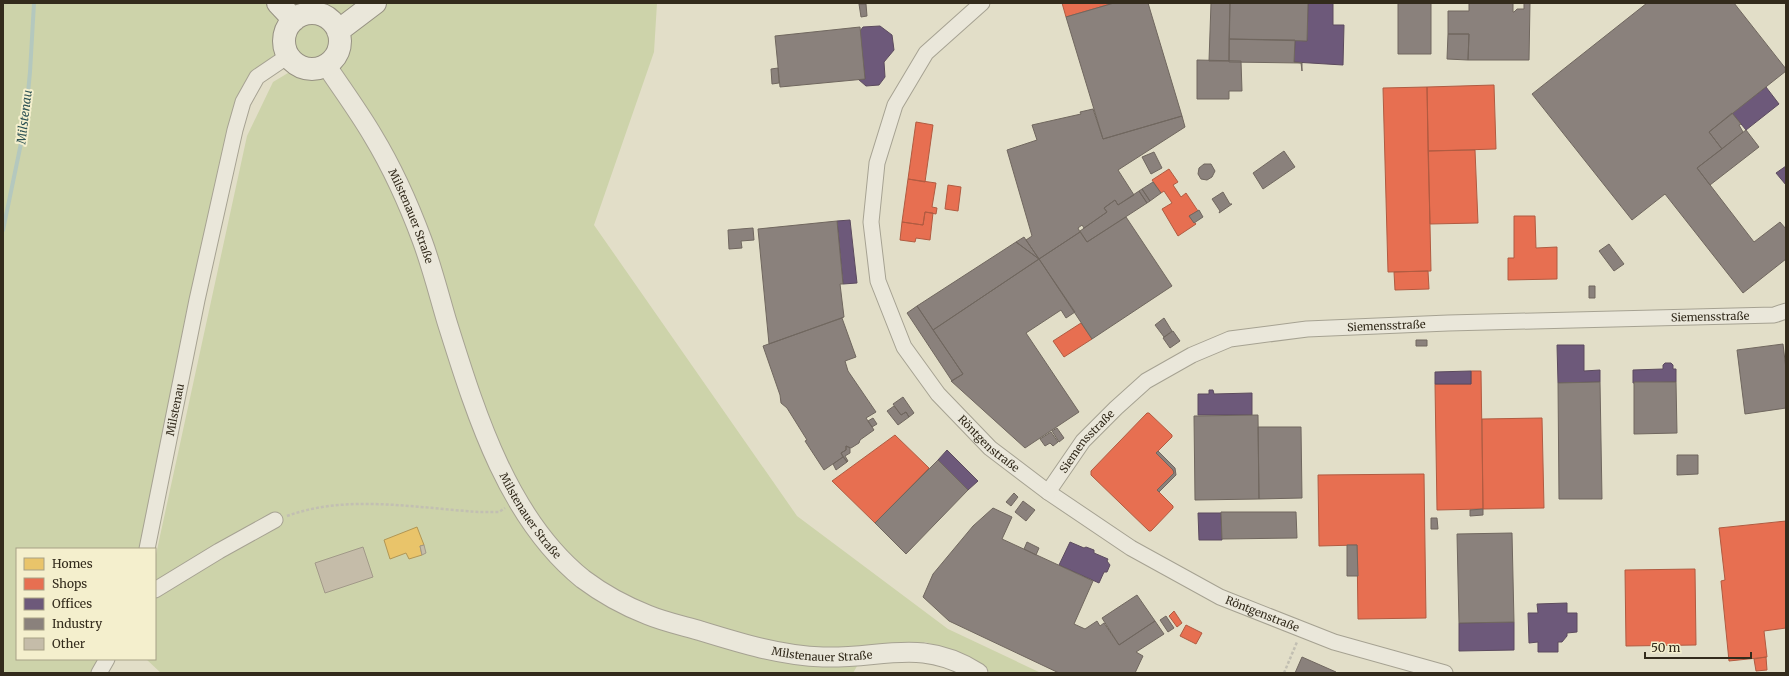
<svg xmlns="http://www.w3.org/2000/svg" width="1789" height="676" viewBox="0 0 1789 676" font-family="Merriweather,serif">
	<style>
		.green { fill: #cdd3aa }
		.homes { fill: #e9c46a; stroke: #b29653 }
		.shops { fill: #e76f51; stroke: #b15b41 }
		.offices { fill: #6d597a; stroke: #5c4b5e }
		.industry { fill: #8a817c; stroke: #70675f }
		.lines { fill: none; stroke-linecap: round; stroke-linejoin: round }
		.stream { stroke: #b4c8be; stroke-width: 4 }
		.building { fill: #c5bca9; stroke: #a19988 }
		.minor-casing { stroke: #a6a292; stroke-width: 17 }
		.tertiary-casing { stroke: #a6a292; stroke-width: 21 }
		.secondary-casing { stroke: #969182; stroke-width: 24 }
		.path { stroke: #c2bfb2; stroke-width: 2.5; stroke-dasharray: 3 2; stroke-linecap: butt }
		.minor { stroke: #eae7da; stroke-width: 15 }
		.tertiary { stroke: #eae7da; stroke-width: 19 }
		.secondary { stroke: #eae7da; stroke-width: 22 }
		.labels { text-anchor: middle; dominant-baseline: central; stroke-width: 4; stroke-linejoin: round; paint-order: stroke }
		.street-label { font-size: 11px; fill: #332b1c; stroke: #f4efcd }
		.water-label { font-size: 12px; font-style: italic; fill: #2b5053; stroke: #f4efcd }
	</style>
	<rect width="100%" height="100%" fill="#e2dec8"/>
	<!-- green -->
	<path class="green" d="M3,3H657L654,52L594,225L797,516L948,629L1041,673H991L973,659L948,649L925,642L914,651L863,656L853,673H161L146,659H155V559L247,136L273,82L288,73L319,79L292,61L257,77L243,102L147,549H17V659H107L99,673H3Z"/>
	<!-- homes -->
	<path class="homes" d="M417,527L424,545L420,546L422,555L409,559L406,553L390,559L384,540Z"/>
	<!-- shops -->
	<path class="shops" d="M1062,3H1114L1066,17Z
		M1494,85L1496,149L1428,151L1427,87Z
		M1427,87L1431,271L1388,272L1383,88Z
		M916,122L933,125L925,182L908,179Z
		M1475,150L1478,223L1430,224L1428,151Z
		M1169,169L1178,182L1173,185L1181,197L1186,193L1198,211L1189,216L1196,224L1178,236L1162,209L1172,203L1164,191L1161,193L1152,180Z
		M908,179L936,183L932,207L937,208L936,214L925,212L923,225L902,222Z
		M948,185L961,187L958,211L945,209Z
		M925,212L933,213L930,240L916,238L915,242L900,240L902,222L923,225Z
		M1514,216H1535L1536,248L1557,247V279L1508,280V258H1514Z
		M1428,271L1429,289L1395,290L1394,272Z
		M1081,323L1092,339L1064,357L1053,341Z
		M1471,371H1481L1483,509L1437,510L1435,384H1471Z
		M1147,413H1149L1172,435V437L1156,453L1173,470L1174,473L1157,490L1173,506V508L1151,531H1149L1091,475V471Z
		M1542,418L1544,508L1483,509L1482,419Z
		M895,435L929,468L875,523L832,481Z
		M1424,474L1426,618L1358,619L1357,545L1319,546L1318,475Z
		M1786,521V628L1764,631L1767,657L1729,661L1721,581L1725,580L1719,528Z
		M1695,569L1696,645L1626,646L1625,570Z
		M1174,611L1182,623L1177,627L1169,616Z
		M1186,625L1202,633L1196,644L1180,636Z
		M1766,657L1767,670L1756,671L1754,659Z"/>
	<!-- offices -->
	<path class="offices" d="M1308,3H1333V25H1344L1343,65L1294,62L1295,40L1307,41Z
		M880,26L892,35L894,50L884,62L885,77L879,85L866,86L858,79H865L860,31L863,27Z
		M1766,87L1779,104L1746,130L1732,113Z
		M1786,166V185L1776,173Z
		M850,220L857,283L843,284L837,221Z
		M1557,345H1584V371L1600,370V382L1558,383Z
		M1665,363H1671L1673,365V369H1676V382L1633,383V370L1663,369V365Z
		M1471,371V384H1435V372Z
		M1209,390H1213L1214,394L1252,393V415H1198V394H1209Z
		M947,450L978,481L968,490L938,460Z
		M1198,513H1221L1222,540H1199Z
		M1070,542L1084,548L1086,547L1094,550V553L1108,559L1107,561L1110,565L1107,572H1104L1099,583L1059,565Z
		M1567,603V613H1577V632L1567,633V636L1562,642H1558V652H1538V642L1529,643L1528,613H1538L1537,604Z
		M1514,622V650L1459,651V623Z"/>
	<!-- industry -->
	<path class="industry" d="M1114,3H1148L1182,116L1103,139L1066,17Z
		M1211,3H1230L1229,61H1209Z
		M1230,3H1308L1307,41L1229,39Z
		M1398,3H1431V54H1398Z
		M1469,3H1513V12H1514L1517,9H1524V3H1530L1529,60H1468L1469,34H1448V11H1469Z
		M1647,3H1734L1786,69V71L1709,132L1722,149L1697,168L1754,242L1780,222L1786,229V259L1743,293L1665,194L1632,220L1532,94Z
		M859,4H866L867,16L861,17Z
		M860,27L865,79L780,87L775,36Z
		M1448,34H1469L1468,60L1447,59Z
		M1229,39L1295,40L1294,62L1302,63V71L1301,63L1229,62Z
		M1197,60L1241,61L1242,91H1229V99H1197Z
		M778,68L779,83L772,84L771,69Z
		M1093,109L1103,139L1182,116L1185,127L1118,170L1134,195L1118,205L1115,200L1104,208L1107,212L1084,228L1082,225L1078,228L1080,232L1039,259L1026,240L1032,236L1007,150L1037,140L1032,125L1081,114L1080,112Z
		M1732,113L1741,124L1739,125L1743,132L1722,149L1709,132Z
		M1746,130L1759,147L1710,185L1697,168Z
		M1284,151L1295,167L1263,189L1253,173Z
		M1154,152L1162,168L1151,174L1142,157Z
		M1204,164H1211L1215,171L1212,177L1207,180L1201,179L1198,174L1199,168Z
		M1153,182L1161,193L1150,201L1142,189Z
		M1142,189L1150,201L1147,203L1139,191Z
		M1139,191L1147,203L1087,242L1080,231L1107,212L1104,208L1115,200L1118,205Z
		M1223,192L1230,204H1232L1219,213L1220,211L1212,199Z
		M1199,210L1203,217L1194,223L1189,216Z
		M1126,217L1172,286L1092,339L1039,259L1080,232L1087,242Z
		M837,221L843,284H840L844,317L769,344L758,229Z
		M753,228L754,240L741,241L742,248L729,249L728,230Z
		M1024,237L1026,240L1039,259L1016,242Z
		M1016,242L1039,259L933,330L917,306Z
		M1609,244L1624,264L1614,271L1599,251Z
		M1039,259L1075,312L1066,318L1061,310L1026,333L1079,412L1025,448L951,381L963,374L933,330Z
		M1589,286H1595V298H1589Z
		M917,306L963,374L952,381L907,313Z
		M842,318L856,357L845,361L848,371L876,412L866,418L874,430L860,440L859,443L851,448L846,446V450L841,453L843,457L824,470L805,441L807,440L787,408L781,403L780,395L763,346Z
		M1164,318L1172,331L1164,337L1155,325Z
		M1173,331L1180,341L1170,348L1163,338Z
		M1416,340H1427V346H1416Z
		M1783,344L1786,369V408L1745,414L1737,350Z
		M1600,382L1602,499H1559L1558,383Z
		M1634,382H1676L1677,433L1634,434Z
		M903,397L914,413L909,417L906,412L901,415L893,404Z
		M894,406L901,415L906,412L909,417L898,425L887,411Z
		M1258,415L1259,499L1195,500L1194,416Z
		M873,418L877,424L872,427L868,421Z
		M1258,427H1301L1302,498L1259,499Z
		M1057,428L1064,438L1059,442L1052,431Z
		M1051,432L1058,442L1053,446L1050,443L1045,446L1040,439Z
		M846,446L850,448V453L845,456L848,461L847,462L841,453L846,450Z
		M1158,451L1175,468L1176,475L1159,492L1157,490L1174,473L1173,470L1156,453Z
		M1677,455H1698V474L1677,475Z
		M843,457L847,462L836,470L833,464Z
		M938,460L968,490L906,554L875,523Z
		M1014,493L1018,497L1011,506L1006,502Z
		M1023,501L1035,510L1026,521L1015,512Z
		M993,508L1012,517L1002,539L1093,581L1074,624L1085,629L1097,621L1100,626L1104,623L1119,645L1155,621L1164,634L1136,652L1143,656L1135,673H1059L949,621L923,597L933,574L973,526Z
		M1483,509V515L1470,516V510Z
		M1221,512H1296L1297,538L1222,539Z
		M1431,518H1437L1438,529H1431Z
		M1512,533L1514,622L1459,623L1457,534Z
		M1027,542L1039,548L1036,555L1024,549Z
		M1347,545H1357L1358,576H1347Z
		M1137,595L1155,621L1119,645L1102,618Z
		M1166,616L1174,628L1168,632L1160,620Z
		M1302,657L1336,672V673H1295Z"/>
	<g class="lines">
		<!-- stream -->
		<path class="stream" d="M3,230L25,124L30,72L34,3"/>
	</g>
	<!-- building -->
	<path class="building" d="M424,545L426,553L422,555L420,546Z
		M363,547L373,577L325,593L315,563Z"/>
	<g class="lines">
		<!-- minor casing -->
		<g class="minor-casing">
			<g id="minor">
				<path id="s1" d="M982,3L926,53L895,105L877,163L871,222L878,281L904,347L938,394L990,448L1048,492L1131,548L1220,597L1334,642L1445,673"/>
				<path id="s2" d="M1048,492L1083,441L1116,408L1146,381L1192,355L1230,339L1307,329L1448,323L1774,315L1786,311"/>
				<path id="s3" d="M147,549L197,300L235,130L243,102L257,77L288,56"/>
				<path d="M155,590L219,551L275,520"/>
				<path d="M99,673L107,659"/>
			</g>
		</g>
		<!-- tertiary casing -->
		<g class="tertiary-casing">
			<g id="tertiary">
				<path id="s4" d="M326,65C342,89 359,112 373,136C393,169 409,205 422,240C432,267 439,295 447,322C475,411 507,518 583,579C603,594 625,606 648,615C665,622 684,626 701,631C740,643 782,656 823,657C883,659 921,637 978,673"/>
			</g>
		</g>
		<!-- secondary casing -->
		<g class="secondary-casing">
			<path id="secondary" d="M278,3L294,20
				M284 41a28 28 0 1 1 56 0a28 28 0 1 1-56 0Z
				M338,31L375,3"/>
		</g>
		<!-- path -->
		<path class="path" d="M287,516C347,494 416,508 479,512H499L505,508
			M1284,673L1297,642"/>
		<!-- minor -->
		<use href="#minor" class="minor"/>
		<!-- tertiary -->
		<use href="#tertiary" class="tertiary"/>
		<!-- secondary -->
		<use href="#secondary" class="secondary"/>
	</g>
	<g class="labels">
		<!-- street labels -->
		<g class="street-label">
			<text stroke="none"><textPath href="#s4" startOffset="174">Milstenauer Straße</textPath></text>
			<text stroke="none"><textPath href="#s2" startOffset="724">Siemensstraße</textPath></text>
			<text stroke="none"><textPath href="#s2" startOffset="400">Siemensstraße</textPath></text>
			<text stroke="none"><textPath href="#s3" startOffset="142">Milstenau</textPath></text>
			<text stroke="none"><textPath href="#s2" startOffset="64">Siemensstraße</textPath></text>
			<text stroke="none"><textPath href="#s1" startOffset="515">Röntgenstraße</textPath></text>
			<text stroke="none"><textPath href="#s4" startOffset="498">Milstenauer Straße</textPath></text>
			<text stroke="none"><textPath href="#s1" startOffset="839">Röntgenstraße</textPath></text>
			<text stroke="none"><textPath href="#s4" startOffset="835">Milstenauer Straße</textPath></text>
		</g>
		<!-- water labels -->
		<g class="water-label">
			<text transform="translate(24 117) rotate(-83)">Milstenau</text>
		</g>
	</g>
	<!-- border -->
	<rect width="1789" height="676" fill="none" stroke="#332b1c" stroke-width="8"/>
	<!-- legend -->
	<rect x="16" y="548" width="140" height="112" fill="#f4efcd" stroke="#a7a186"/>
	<rect x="24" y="558" width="20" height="12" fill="#e9c46a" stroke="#a7a186"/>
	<text x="52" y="568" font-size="12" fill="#332b1c">Homes</text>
	<rect x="24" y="578" width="20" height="12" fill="#e76f51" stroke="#a7a186"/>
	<text x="52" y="588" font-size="12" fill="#332b1c">Shops</text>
	<rect x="24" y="598" width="20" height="12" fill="#6d597a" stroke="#a7a186"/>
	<text x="52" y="608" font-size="12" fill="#332b1c">Offices</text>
	<rect x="24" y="618" width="20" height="12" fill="#8a817c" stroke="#a7a186"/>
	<text x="52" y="628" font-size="12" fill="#332b1c">Industry</text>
	<rect x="24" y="638" width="20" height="12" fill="#c5bca9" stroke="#a7a186"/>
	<text x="52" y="648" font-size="12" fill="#332b1c">Other</text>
	<!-- scale -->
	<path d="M1645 652v6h106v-6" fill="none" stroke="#332b1c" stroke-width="2"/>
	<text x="1651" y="652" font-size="12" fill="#332b1c" stroke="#f4efcd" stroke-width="3" paint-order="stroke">50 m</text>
</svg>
